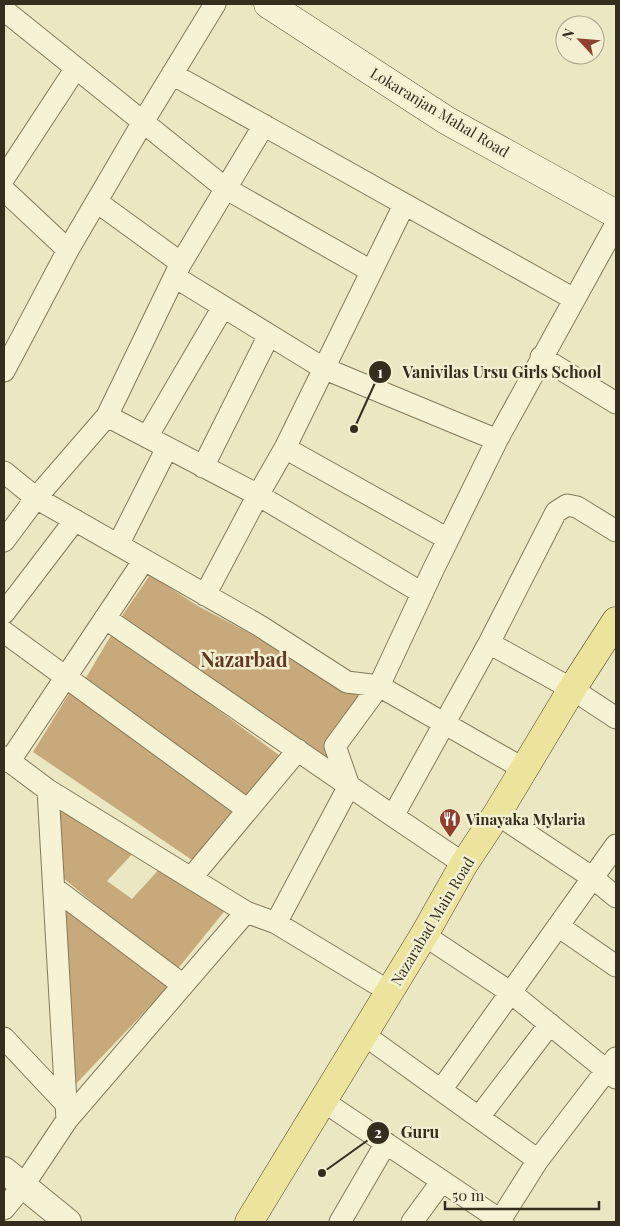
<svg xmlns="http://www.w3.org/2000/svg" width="620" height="1226" viewBox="0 0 620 1226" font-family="'Playfair Display',serif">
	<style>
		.building { fill: #c7a97b }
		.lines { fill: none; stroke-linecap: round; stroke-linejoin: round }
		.minor-casing { stroke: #84795b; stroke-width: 23 }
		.tertiary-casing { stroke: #84795b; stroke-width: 28 }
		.secondary-casing { stroke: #665a3e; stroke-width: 29 }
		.primary-casing { stroke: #52462f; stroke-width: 29 }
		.minor { stroke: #f6f3d5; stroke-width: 21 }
		.tertiary { stroke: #f6f3d5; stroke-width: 26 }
		.secondary { stroke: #f6f3d5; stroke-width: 28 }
		.primary { stroke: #ece39c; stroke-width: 28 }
		.labels { text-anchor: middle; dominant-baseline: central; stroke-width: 5; stroke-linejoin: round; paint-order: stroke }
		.street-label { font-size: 15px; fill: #352d1e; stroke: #f3f0d2 }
		.poi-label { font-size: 15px; font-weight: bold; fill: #352d1e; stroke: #f3f0d2; text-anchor: start }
		.district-label { font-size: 20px; font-weight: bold; fill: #5f3920; stroke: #f3f0d2 }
		.leader { fill: none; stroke: #352d1e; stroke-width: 2 }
		.callout-dot { fill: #352d1e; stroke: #f3f0d2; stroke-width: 2 }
		.mark-label { font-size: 15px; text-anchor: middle; font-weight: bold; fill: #fff }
		.callout-label { font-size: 16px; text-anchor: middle; font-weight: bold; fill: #352d1e; stroke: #f3f0d2; stroke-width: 5; stroke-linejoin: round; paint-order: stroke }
	</style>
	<rect width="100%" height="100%" fill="#ebe7c3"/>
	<!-- building -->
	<path class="building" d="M150,575L198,606L264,641L344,691L367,692L331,764L122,616Z
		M113,632L283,758L248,800L84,681Z
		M72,689L239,811L195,862L33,752Z
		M58,802L135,851L107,881L132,899L162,866L227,908L176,971L63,878Z
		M61,902L174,981L73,1087Z"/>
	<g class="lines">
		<!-- minor casing -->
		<g class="minor-casing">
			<path id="minor" d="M4,10L225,188L371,271
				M172,74L574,299
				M4,178L76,68
				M4,190L68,250
				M97,202L181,263
				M175,277L323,368L497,440
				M541,357L616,403
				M4,371L68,250L143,122L215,4
				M107,416L258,495L422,593
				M147,437L223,307
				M285,448L448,539
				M203,467L269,335
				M4,472L36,498L260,626L347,682L379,686L524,769
				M4,541L36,498L107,416L181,263L264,125
				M118,545L167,448
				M205,595L258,495L285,448L404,205
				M4,613L75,520
				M105,618L393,816L489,643L556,512L567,505L577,507L616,531
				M4,632L248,810
				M489,643L572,689L616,718
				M4,757L48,790L246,912L276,923L390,992
				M9,762L144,560
				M48,790L67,1120
				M497,814L593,878L616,897
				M393,816L464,864
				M191,878L298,750
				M54,888L183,985
				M276,923L349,786L335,746L379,686L434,568L497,440L616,224
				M558,926L616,966
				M424,935L510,992L616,1078
				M363,1034L538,1160
				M4,1038L66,1104
				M441,1090L616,845
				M323,1101L503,1222
				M479,1117L550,1024
				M4,1209L23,1186L67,1120L246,912
				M340,1222L386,1143
				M412,1222L442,1181
				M499,1222L538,1160L616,1058"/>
		</g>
		<!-- tertiary casing -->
		<g class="tertiary-casing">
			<path id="tertiary" d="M4,1170L68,1222"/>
		</g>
		<!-- secondary casing -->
		<g class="secondary-casing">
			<path id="secondary" d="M268,4L446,120L616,214"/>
		</g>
		<!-- primary casing -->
		<g class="primary-casing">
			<path id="primary" d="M249,1222L424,935L464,864L497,814L572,689L616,621"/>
		</g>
		<!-- minor -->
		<use href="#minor" class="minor"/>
		<!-- tertiary -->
		<use href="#tertiary" class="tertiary"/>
		<!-- secondary -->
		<use href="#secondary" class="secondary"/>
		<!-- primary -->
		<use href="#primary" class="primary"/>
	</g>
	<!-- icons -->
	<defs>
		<g id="restaurant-pin" transform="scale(1.125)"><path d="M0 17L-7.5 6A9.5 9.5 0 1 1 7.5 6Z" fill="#8f402e" stroke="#f3f0d2"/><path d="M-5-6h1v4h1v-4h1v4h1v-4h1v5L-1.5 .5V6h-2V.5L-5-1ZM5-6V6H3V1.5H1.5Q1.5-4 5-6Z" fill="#fff"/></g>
	</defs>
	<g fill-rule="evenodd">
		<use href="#restaurant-pin" x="450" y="819"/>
	</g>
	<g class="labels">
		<!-- street labels -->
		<g class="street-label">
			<text transform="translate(440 112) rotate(31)">Lokaranjan Mahal Road</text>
			<text transform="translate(432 921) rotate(-59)">Nazarabad Main Road</text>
		</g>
		<!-- poi labels -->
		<g class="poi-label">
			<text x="466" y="819">Vinayaka Mylaria</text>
		</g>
		<!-- district labels -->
		<g class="district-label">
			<text x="244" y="658">Nazarbad</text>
		</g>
	</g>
	<!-- callouts -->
	<path class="leader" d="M354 429L380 372M322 1173L378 1133"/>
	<g class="callout-dot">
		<circle cx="354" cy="429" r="5"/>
		<circle cx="322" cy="1173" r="5"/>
		<circle cx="380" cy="372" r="12"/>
		<circle cx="378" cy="1133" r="12"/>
	</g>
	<g class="mark-label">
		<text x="380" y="378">1</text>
		<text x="378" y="1138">2</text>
	</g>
	<g class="callout-label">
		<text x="502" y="378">Vanivilas Ursu Girls School</text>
		<text x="420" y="1138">Guru</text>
	</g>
	<!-- border -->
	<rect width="620" height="1226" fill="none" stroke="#352d1e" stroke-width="10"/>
	<!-- north arrow -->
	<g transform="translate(580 40) rotate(296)"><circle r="24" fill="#f3f0d2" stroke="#a7a28a"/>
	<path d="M0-4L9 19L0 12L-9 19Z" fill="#8f402e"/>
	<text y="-8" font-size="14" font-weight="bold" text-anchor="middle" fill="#352d1e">N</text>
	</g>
	<!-- scale -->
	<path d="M445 1201v8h154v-8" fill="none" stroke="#352d1e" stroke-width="2.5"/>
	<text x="452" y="1201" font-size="15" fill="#352d1e" stroke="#f3f0d2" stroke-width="4" paint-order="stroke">50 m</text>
</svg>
